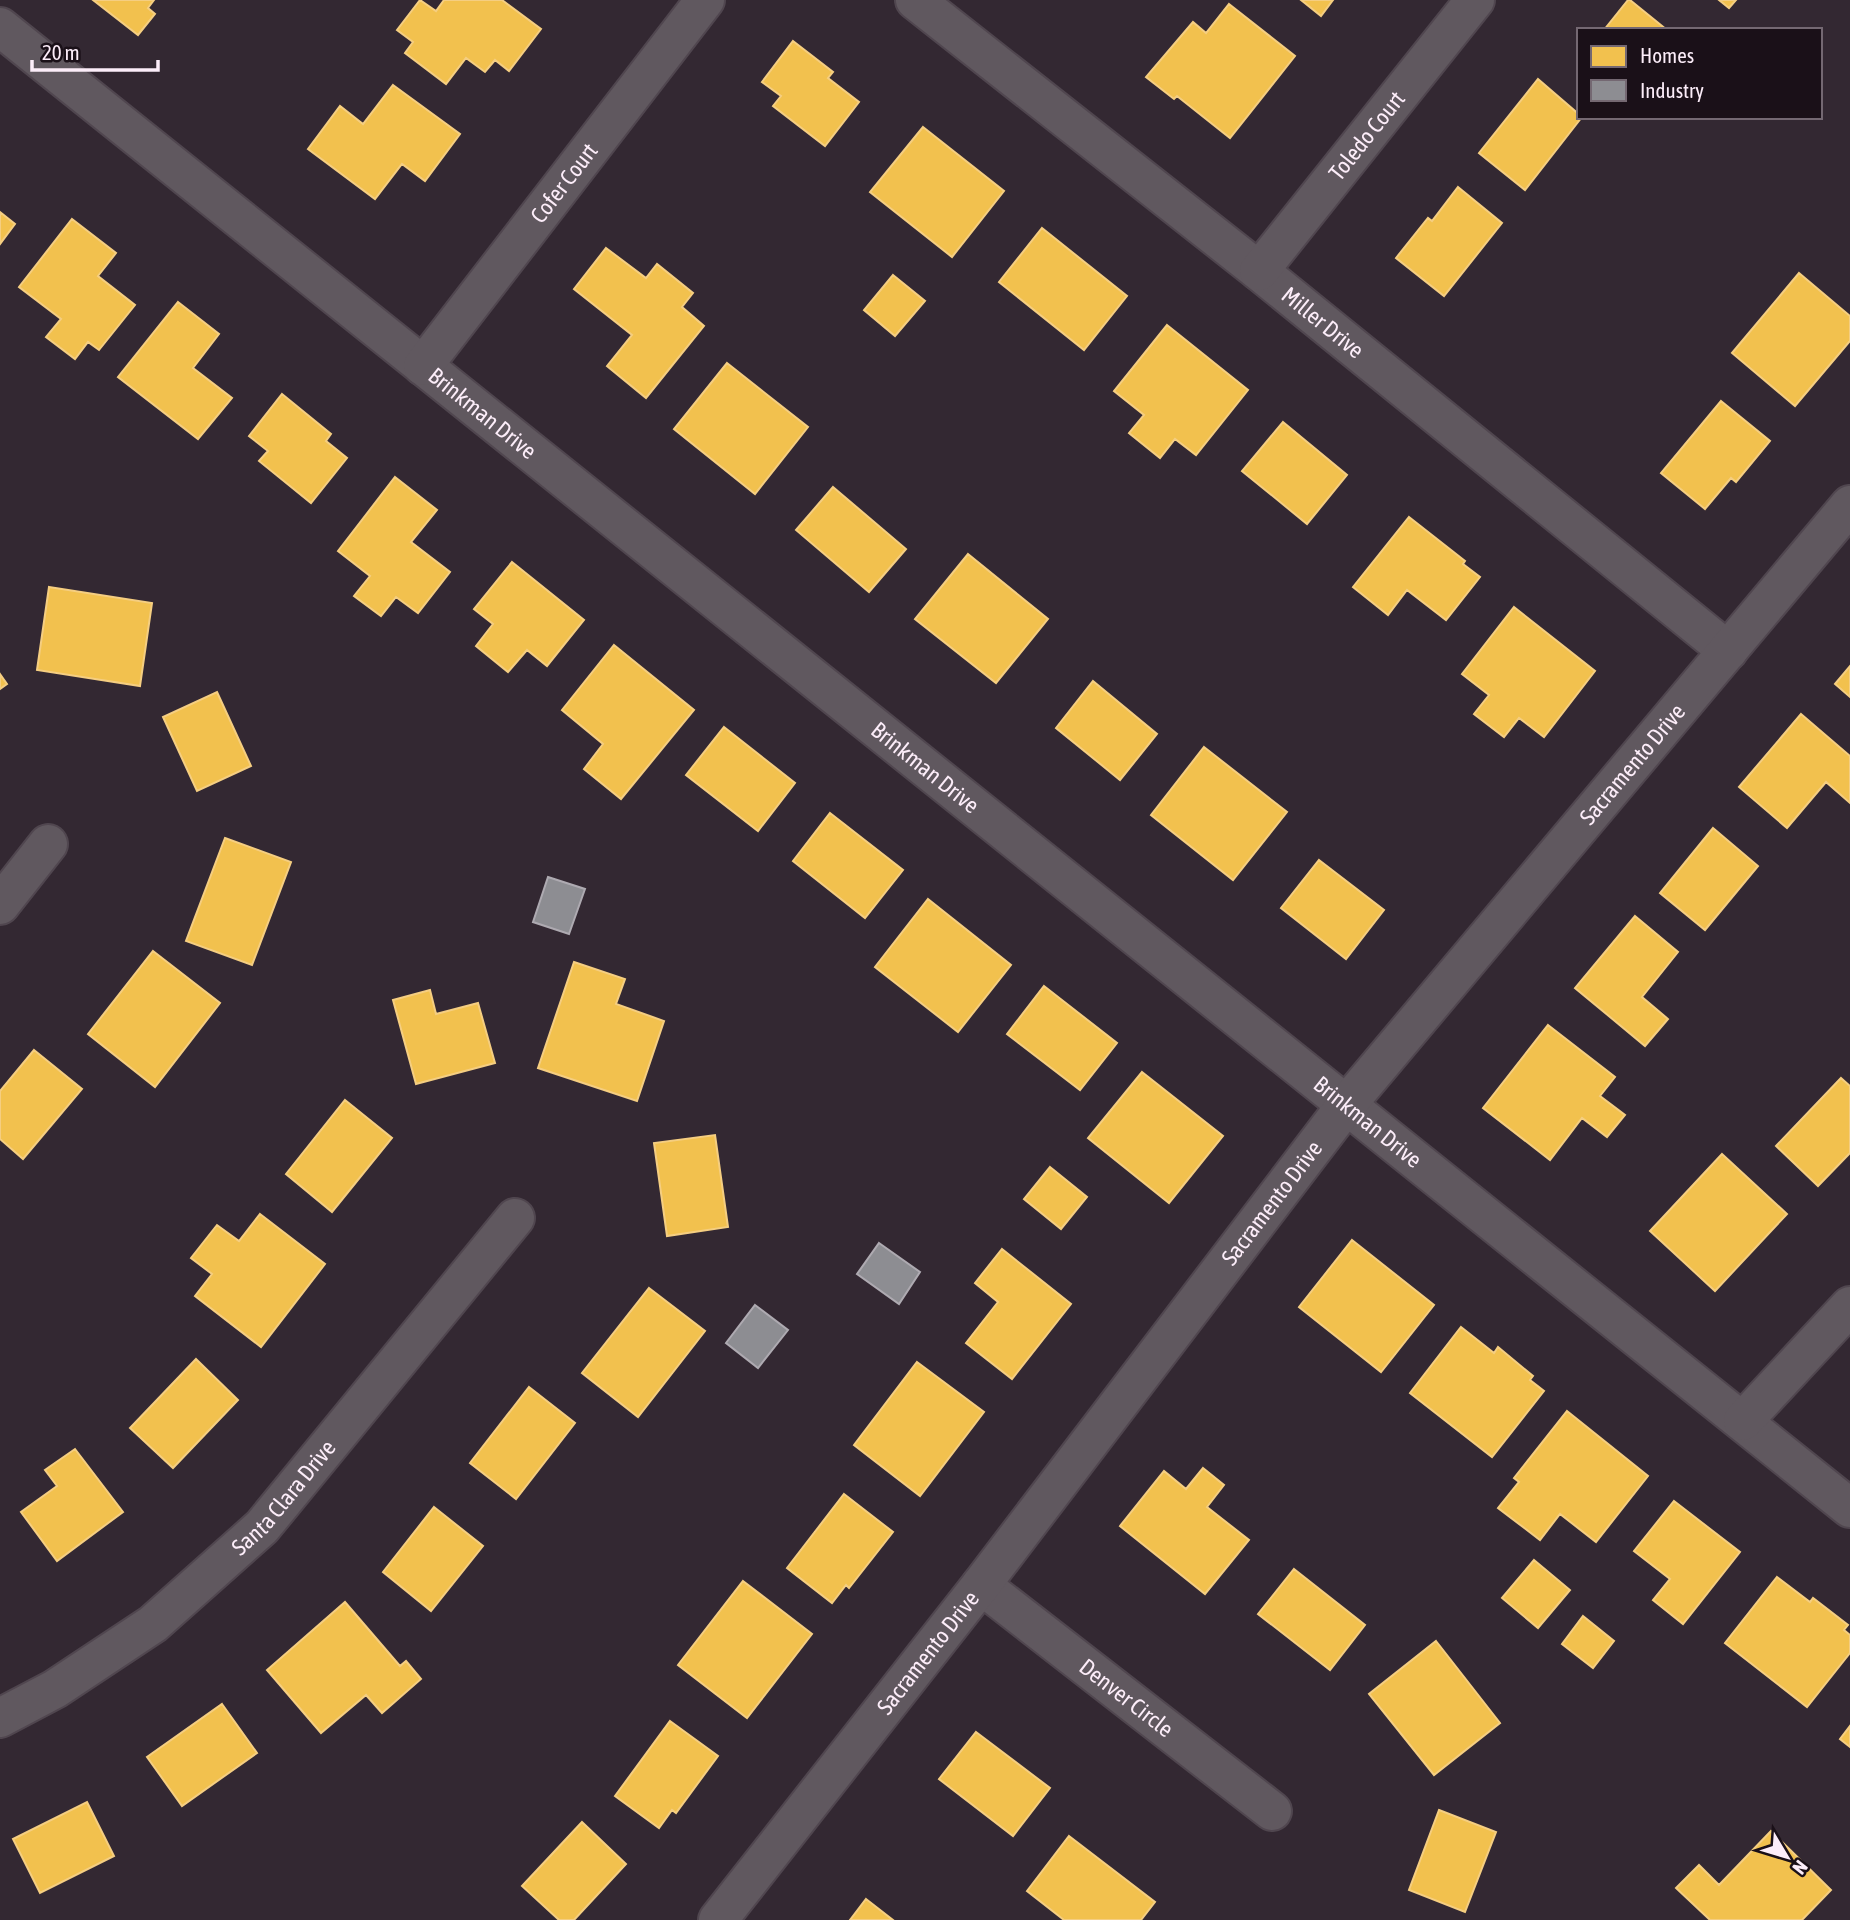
<svg xmlns="http://www.w3.org/2000/svg" width="1850" height="1920" viewBox="0 0 1850 1920" font-family="'Asap Condensed',sans-serif">
	<style>
		.homes { fill: #f2c14e; stroke: #f5ce81; stroke-width: 2 }
		.industry { fill: #8d8d92; stroke: #aeaab1; stroke-width: 2 }
		.lines { fill: none; stroke-linecap: round; stroke-linejoin: round }
		.minor-casing { stroke: #50464f; stroke-width: 42 }
		.minor { stroke: #60585f; stroke-width: 38 }
		.labels { text-anchor: middle; dominant-baseline: central; stroke-width: 7; stroke-linejoin: round; paint-order: stroke }
		.street-label { font-size: 23px; fill: #fcedf9; stroke: #1a1018 }
	</style>
	<rect width="100%" height="100%" fill="#332832"/>
	<!-- homes -->
	<path class="homes" d="M93,0H154L148,8L155,14L138,35Z
		M420,0L436,11L444,0H502L541,29L509,71L495,60L485,72L466,58L446,84L405,53L413,42L397,30Z
		M1301,0H1333L1321,16Z
		M1628,0H1630L1667,30H1604Z
		M1719,0H1736L1729,8Z
		M1229,4L1295,56L1230,138L1177,96L1174,99L1146,77L1193,22L1206,33Z
		M793,41L833,72L828,78L859,102L825,146L773,106L781,96L762,82Z
		M1538,79L1582,117L1525,190L1479,153Z
		M393,85L460,134L425,181L402,164L375,199L308,149L340,106L363,124Z
		M923,127L1004,191L952,257L870,192Z
		M1458,187L1502,223L1444,296L1396,258L1428,218L1432,221Z
		M0,212L15,224L0,244Z
		M72,219L116,253L98,276L135,305L99,350L88,342L75,359L46,337L61,319L19,287Z
		M1042,228L1127,296L1084,350L999,282Z
		M606,248L646,278L657,264L693,293L682,307L704,326L646,398L607,366L632,335L574,289Z
		M1799,273L1850,316V341L1795,406L1732,353Z
		M893,275L925,301L895,336L864,310Z
		M178,302L219,334L193,368L232,398L198,439L118,377Z
		M1167,325L1248,390L1196,455L1175,439L1160,458L1129,433L1144,415L1114,391Z
		M727,363L808,427L755,494L674,429Z
		M282,394L331,434L326,441L347,458L311,503L259,461L268,451L249,436Z
		M1721,401L1770,441L1736,482L1731,478L1705,509L1661,473Z
		M1283,422L1347,475L1307,524L1242,471Z
		M395,477L437,510L411,542L450,572L418,613L396,597L381,616L354,596L370,576L338,551Z
		M833,487L906,549L869,592L796,530Z
		M1409,517L1465,561L1463,564L1480,577L1446,620L1407,590L1388,615L1353,587Z
		M968,554L1048,619L996,683L915,619Z
		M512,562L584,620L547,666L527,650L508,672L476,646L493,624L474,609Z
		M49,587L152,603L140,686L37,670Z
		M1514,607L1595,671L1544,737L1519,718L1504,737L1474,714L1489,695L1462,674Z
		M614,645L694,710L621,799L584,769L603,744L562,710Z
		M1850,666V697L1835,684Z
		M0,674L7,684L0,689Z
		M1093,681L1157,734L1120,780L1056,728Z
		M217,692L251,766L197,791L163,717Z
		M1801,714L1850,756V803L1826,782L1787,828L1739,787Z
		M724,727L795,783L758,831L686,775Z
		M1204,747L1287,812L1233,880L1151,815Z
		M830,813L903,870L865,918L793,861Z
		M1713,828L1758,866L1705,930L1660,893Z
		M225,838L291,862L252,965L186,941Z
		M1319,860L1384,910L1346,959L1281,908Z
		M928,899L1011,965L958,1032L875,967Z
		M1635,916L1678,952L1642,997L1668,1019L1645,1046L1575,988Z
		M153,951L220,1003L155,1087L88,1034Z
		M574,962L625,979L616,1004L664,1021L637,1101L538,1068Z
		M1044,986L1117,1043L1080,1090L1007,1034Z
		M430,990L436,1014L478,1003L495,1063L416,1084L393,1000Z
		M1548,1025L1615,1077L1600,1096L1625,1115L1607,1137L1582,1118L1550,1160L1483,1108Z
		M34,1050L82,1089L23,1159L0,1139V1091Z
		M1142,1072L1223,1136L1169,1203L1088,1138Z
		M1841,1078L1850,1086V1153L1818,1186L1776,1146Z
		M345,1100L392,1138L332,1212L286,1174Z
		M715,1135L728,1227L667,1236L654,1143Z
		M1722,1154L1787,1214L1715,1291L1650,1231Z
		M1050,1167L1087,1197L1061,1229L1024,1199Z
		M260,1214L325,1264L261,1347L195,1296L212,1274L191,1258L217,1225L239,1241Z
		M1352,1240L1434,1305L1381,1372L1299,1307Z
		M1002,1249L1071,1304L1012,1379L966,1343L998,1302L975,1283Z
		M649,1288L705,1331L638,1417L582,1373Z
		M1461,1327L1494,1353L1498,1347L1533,1376L1530,1380L1544,1391L1492,1457L1410,1393Z
		M196,1359L238,1400L173,1468L130,1428Z
		M917,1362L984,1412L920,1496L854,1445Z
		M529,1387L575,1423L516,1499L470,1463Z
		M1567,1411L1648,1476L1596,1542L1560,1514L1540,1540L1498,1508L1519,1482L1514,1478Z
		M75,1449L123,1512L57,1561L21,1512L57,1486L45,1470Z
		M1203,1468L1224,1485L1207,1507L1249,1540L1205,1594L1120,1526L1164,1471L1186,1489Z
		M844,1494L893,1532L849,1588L846,1585L832,1603L787,1568Z
		M1674,1501L1740,1552L1683,1624L1653,1600L1670,1579L1634,1551Z
		M434,1507L483,1546L431,1611L383,1572Z
		M1534,1560L1570,1590L1538,1628L1502,1598Z
		M1294,1569L1365,1625L1330,1670L1258,1614Z
		M1777,1577L1810,1602L1813,1598L1848,1625L1844,1630L1850,1635V1653L1807,1707L1725,1643Z
		M743,1581L812,1634L747,1718L678,1665Z
		M345,1602L400,1666L406,1661L421,1679L382,1713L366,1695L321,1733L267,1670Z
		M1583,1616L1614,1641L1593,1668L1562,1644Z
		M1436,1641L1500,1723L1434,1775L1369,1694Z
		M222,1704L257,1753L182,1806L147,1757Z
		M670,1721L718,1756L676,1813L672,1810L659,1828L615,1796Z
		M1850,1726V1747L1840,1739Z
		M976,1732L1050,1788L1013,1836L939,1779Z
		M87,1802L114,1856L40,1893L13,1839Z
		M1439,1810L1496,1832L1465,1912L1409,1890Z
		M582,1822L626,1864L574,1920H559L522,1886Z
		M1771,1831L1831,1890L1802,1920H1710L1676,1888L1699,1865L1719,1885Z
		M1069,1836L1155,1902L1141,1920H1064L1027,1891Z
		M866,1899L893,1920H850Z"/>
	<!-- industry -->
	<path class="industry" d="M548,877L585,889L569,934L533,922Z
		M879,1243L920,1272L899,1304L857,1274Z
		M755,1305L788,1330L758,1368L726,1343Z"/>
	<g class="lines">
		<!-- minor casing -->
		<g class="minor-casing">
			<g id="minor">
				<path id="s1" d="M915,0L1259,271L1728,651"/>
				<path id="s2" d="M0,27L1850,1508"/>
				<path id="s3" d="M1259,271L1475,0"/>
				<path id="s4" d="M423,366L705,0"/>
				<path d="M0,905L48,844"/>
				<path d="M1743,1421L1850,1306"/>
				<path id="s5" d="M981,1585L1272,1811"/>
				<path id="s6" d="M0,1718L55,1689L153,1624L262,1527L515,1218"/>
				<path id="s7" d="M718,1920L981,1585L1347,1104L1850,505"/>
			</g>
		</g>
		<!-- minor -->
		<use href="#minor" class="minor"/>
	</g>
	<g class="labels">
		<!-- street labels -->
		<g class="street-label">
			<text stroke="none"><textPath href="#s3" startOffset="173">Toledo Court</textPath></text>
			<text stroke="none"><textPath href="#s4" startOffset="231">Cofer Court</textPath></text>
			<text stroke="none"><textPath href="#s1" startOffset="520">Miller Drive</textPath></text>
			<text stroke="none"><textPath href="#s2" startOffset="618">Brinkman Drive</textPath></text>
			<text stroke="none"><textPath href="#s7" startOffset="1474">Sacramento Drive</textPath></text>
			<text stroke="none"><textPath href="#s2" startOffset="1185">Brinkman Drive</textPath></text>
			<text stroke="none"><textPath href="#s2" startOffset="1752">Brinkman Drive</textPath></text>
			<text stroke="none"><textPath href="#s7" startOffset="906">Sacramento Drive</textPath></text>
			<text stroke="none"><textPath href="#s6" startOffset="362">Santa Clara Drive</textPath></text>
			<text stroke="none"><textPath href="#s7" startOffset="340">Sacramento Drive</textPath></text>
			<text stroke="none"><textPath href="#s5" startOffset="184">Denver Circle</textPath></text>
		</g>
	</g>
	<!-- legend -->
	<rect x="1577" y="28" width="245" height="91" fill="#1a1018" stroke="#746872" stroke-width="2"/>
	<rect x="1591" y="46" width="35" height="21" fill="#f2c14e" stroke="#746872" stroke-width="2"/>
	<text x="1640" y="63" font-size="21" fill="#fcedf9">Homes</text>
	<rect x="1591" y="80" width="35" height="21" fill="#8d8d92" stroke="#746872" stroke-width="2"/>
	<text x="1640" y="98" font-size="21" fill="#fcedf9">Industry</text>
	<!-- north arrow -->
	<g transform="translate(1787 1857) rotate(128)" stroke="#1a1018" stroke-width="5" paint-order="stroke">
	<path d="M0-5L12 26L0 18L-12 26Z" fill="#fcedf9"/>
	<text y="-10" font-size="19" font-weight="bold" text-anchor="middle" fill="#fcedf9">N</text>
	</g>
	<!-- scale -->
	<path d="M32 60v10h126v-10" fill="none" stroke="#fcedf9" stroke-width="3.5"/>
	<text x="42" y="60" font-size="21" fill="#fcedf9" stroke="#1a1018" stroke-width="5" paint-order="stroke">20 m</text>
</svg>
